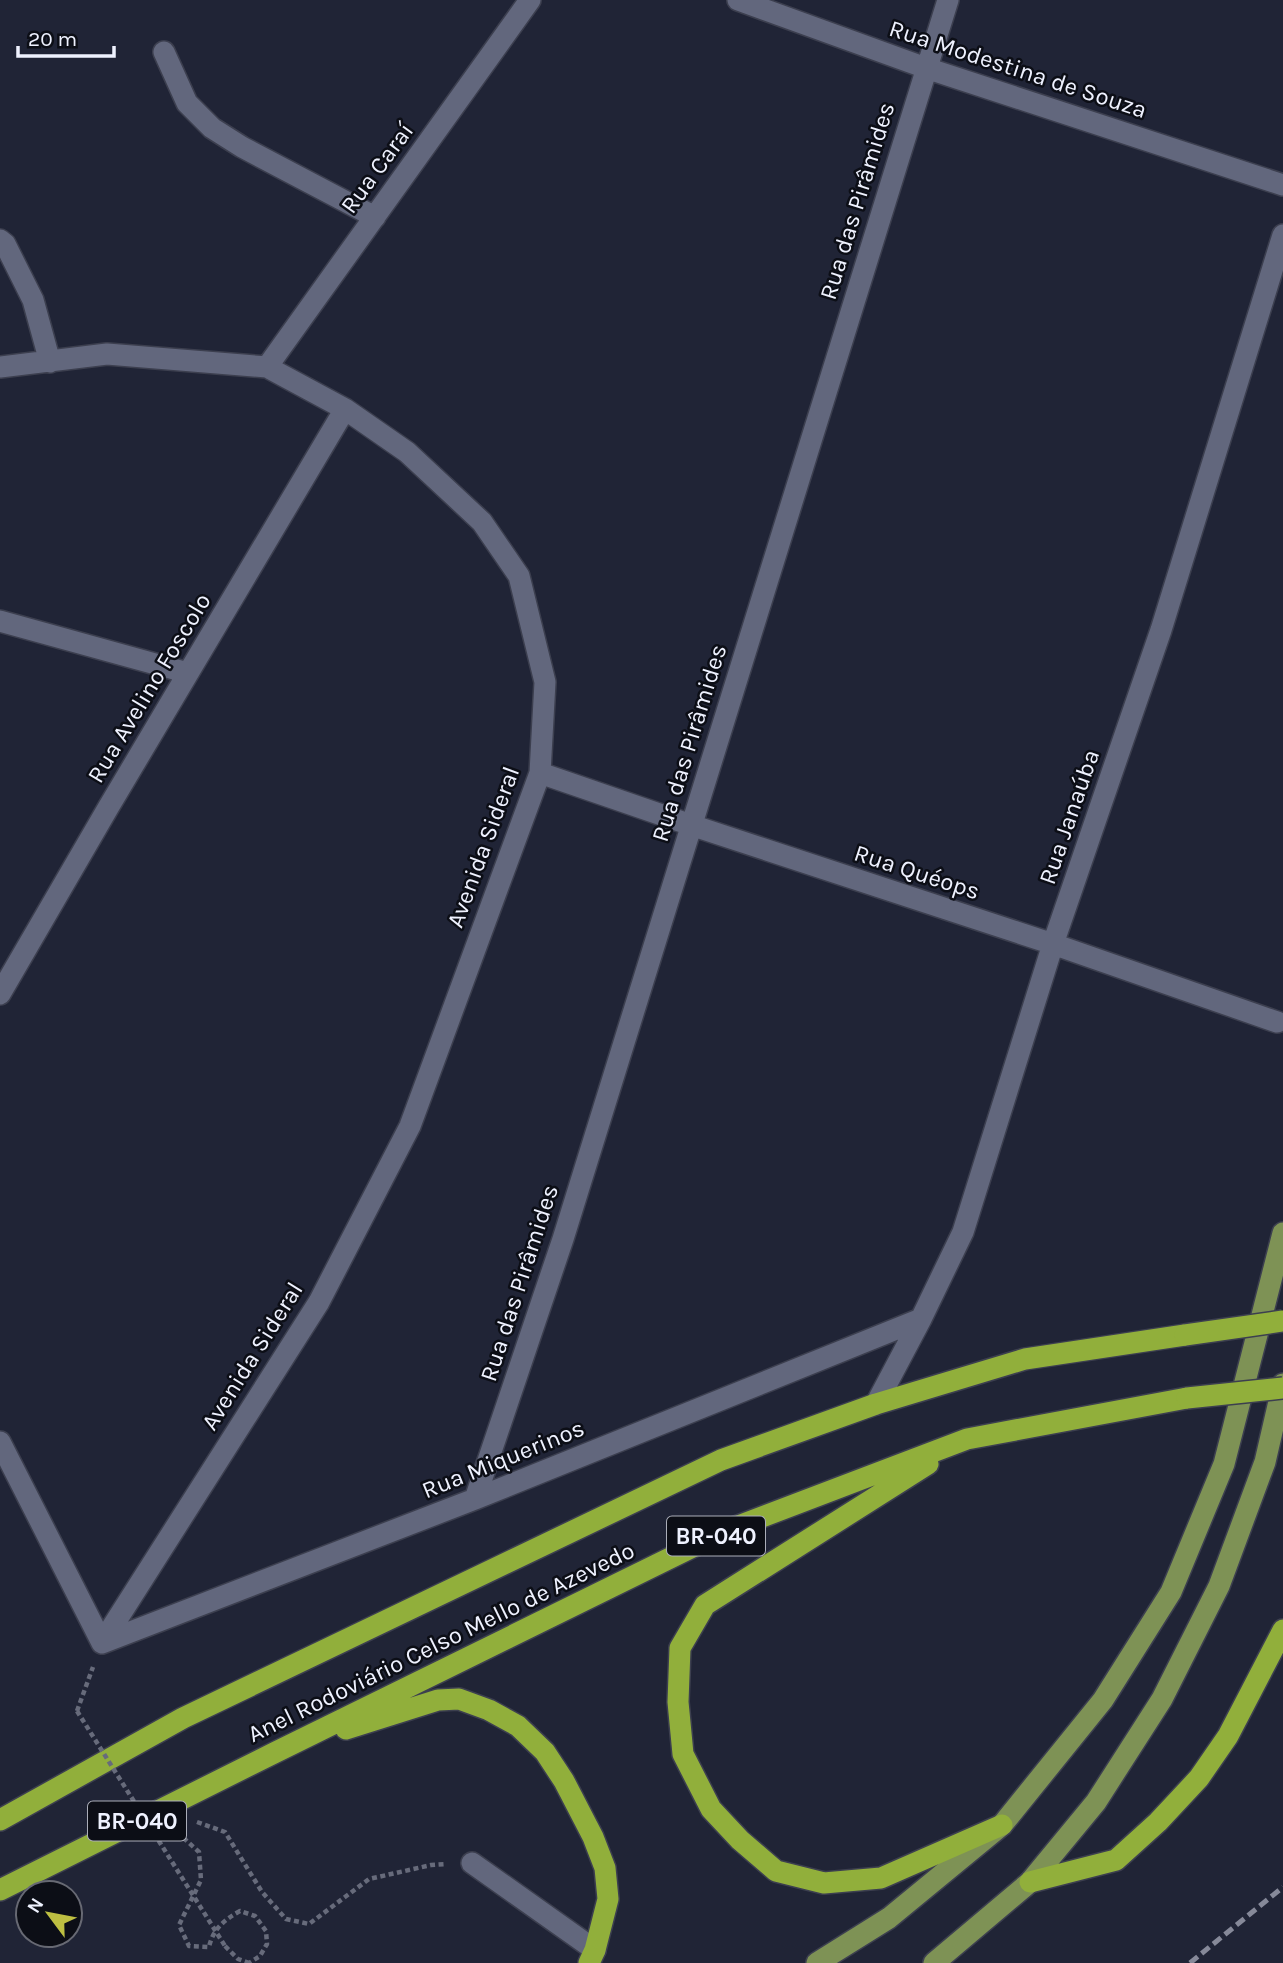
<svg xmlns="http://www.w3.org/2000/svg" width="1283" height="1963" viewBox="0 0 1283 1963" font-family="Karla,sans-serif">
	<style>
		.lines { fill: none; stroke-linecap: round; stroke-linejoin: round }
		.minor-casing { stroke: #3c3f4f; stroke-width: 24 }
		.major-casing { stroke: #3c3f4f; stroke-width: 24 }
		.highway-casing { stroke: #3c3f4f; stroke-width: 24 }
		.path { stroke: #676b7b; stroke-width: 4.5; stroke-dasharray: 5 3.5; stroke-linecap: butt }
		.minor { stroke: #62677d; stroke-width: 21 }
		.major { stroke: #7e9255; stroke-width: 21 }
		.highway { stroke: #91af3b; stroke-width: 21 }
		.rail { stroke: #868999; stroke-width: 5; stroke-dasharray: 10 5; stroke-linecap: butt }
		.highway-bridge-casing { stroke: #3c3f4f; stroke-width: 24; stroke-linecap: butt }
		.path-bridge { stroke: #676b7b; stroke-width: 4.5; stroke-dasharray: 5 3.5; stroke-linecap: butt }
		.highway-bridge { stroke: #91af3b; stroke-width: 21 }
		.labels { text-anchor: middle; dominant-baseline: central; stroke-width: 5; stroke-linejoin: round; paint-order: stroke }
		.shield { fill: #0c0e16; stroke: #abaeb9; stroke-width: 2 }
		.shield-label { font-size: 23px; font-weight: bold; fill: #eff2ff }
		.street-label { font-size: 24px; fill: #eff2ff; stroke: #0c0e16 }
	</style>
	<rect width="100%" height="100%" fill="#202436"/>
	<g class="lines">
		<!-- minor casing -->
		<g class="minor-casing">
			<path id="minor" d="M738,0L926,68L1283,185
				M164,52L187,103L212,128L242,147L375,217
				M0,240L5,244L33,300L50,362
				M0,367L107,354L267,367L345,409L407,452L482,522L519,576L545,682L540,773L410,1126L319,1302L102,1643
				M267,367L530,0
				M0,621L188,673
				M540,773L691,825L1053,944L1277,1022
				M0,994L108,808L345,409
				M876,1404L921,1319L963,1232L1053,944L1161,630L1283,235
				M0,1442L102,1643
				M475,1499L563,1239L948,0
				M102,1643L475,1499L921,1319
				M472,1863L595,1950"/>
		</g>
		<!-- major casing -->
		<g class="major-casing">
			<path id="major" d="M817,1963L889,1918L1002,1825L1103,1700L1171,1592L1224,1464L1283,1233
				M934,1963L1030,1882L1096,1802L1162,1699L1219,1586L1265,1462L1283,1384"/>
		</g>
		<!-- highway casing -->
		<g class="highway-casing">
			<path id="highway" d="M928,1464L705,1605L680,1648L678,1702L683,1754L711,1809L740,1840L776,1871L824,1883L881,1878L1002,1825
				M346,1729L438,1700L459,1699L489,1710L518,1726L545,1752L564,1781L593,1837L605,1868L608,1899L595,1950L589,1963
				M0,1820L183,1718L721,1460L876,1404L1025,1359L1185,1335
				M1030,1882L1116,1860L1158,1822L1199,1778L1228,1736L1283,1630
				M0,1890L274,1753L725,1531L967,1439L1187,1398"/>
		</g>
		<!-- path -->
		<path class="path" d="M77,1711L93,1667
			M197,1822L225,1832L262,1892L286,1919L309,1924L369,1879L431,1865L446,1864
			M177,1832L199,1852L201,1880L179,1925L189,1946L209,1947C213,1929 224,1920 240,1911L255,1916L266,1931L267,1944L260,1956L249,1963
			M225,1946L238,1959L249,1963"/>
		<!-- minor -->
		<use href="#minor" class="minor"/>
		<!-- major -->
		<use href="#major" class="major"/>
		<!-- highway -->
		<use href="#highway" class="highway"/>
		<!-- rail -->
		<path class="rail" d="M1190,1963L1283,1887"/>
		<!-- highway-bridge casing -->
		<g class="highway-bridge-casing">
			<path id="highway-bridge" d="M1185,1335L1283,1321
				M1187,1398L1283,1388"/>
		</g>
		<!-- path-bridge -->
		<path class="path-bridge" d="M77,1711L225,1946"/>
		<!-- highway-bridge -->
		<use href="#highway-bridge" class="highway-bridge"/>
	</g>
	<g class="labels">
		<!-- shield labels -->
		<g class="shield">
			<rect x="667" y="1516.5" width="98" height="39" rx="5"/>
			<rect x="88" y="1801.5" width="98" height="39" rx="5"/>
		</g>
		<g class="shield-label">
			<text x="716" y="1536">BR-040</text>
			<text x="137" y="1821">BR-040</text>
		</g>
		<!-- street labels -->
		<g class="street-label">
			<text transform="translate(1018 69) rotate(18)">Rua Modestina de Souza</text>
			<text transform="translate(377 168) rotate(-54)">Rua Caraí</text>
			<text transform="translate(857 201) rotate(-73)">Rua das Pirâmides</text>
			<text transform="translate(149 688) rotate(-59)">Rua Avelino Foscolo</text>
			<text transform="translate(689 743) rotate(-73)">Rua das Pirâmides</text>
			<text transform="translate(1069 817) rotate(-71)">Rua Janaúba</text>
			<text transform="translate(483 847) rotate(-70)">Avenida Sideral</text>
			<text transform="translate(917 872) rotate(18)">Rua Quéops</text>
			<text transform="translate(519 1283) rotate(-72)">Rua das Pirâmides</text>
			<text transform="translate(252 1356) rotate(-58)">Avenida Sideral</text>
			<text transform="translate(503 1459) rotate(-22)">Rua Miquerinos</text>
			<text transform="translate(441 1642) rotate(-26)">Anel Rodoviário Celso Mello de Azevedo</text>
		</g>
	</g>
	<!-- north arrow -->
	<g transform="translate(49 1914) rotate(302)"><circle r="33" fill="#0c0e16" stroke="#676973" stroke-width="2"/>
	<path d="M0-5L12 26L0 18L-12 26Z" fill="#bebf42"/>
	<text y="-10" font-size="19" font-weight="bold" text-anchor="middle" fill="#eff2ff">N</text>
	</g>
	<!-- scale -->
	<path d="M18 46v10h96v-10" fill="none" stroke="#eff2ff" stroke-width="3.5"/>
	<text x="28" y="46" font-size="21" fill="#eff2ff" stroke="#0c0e16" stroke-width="5" paint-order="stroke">20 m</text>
</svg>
